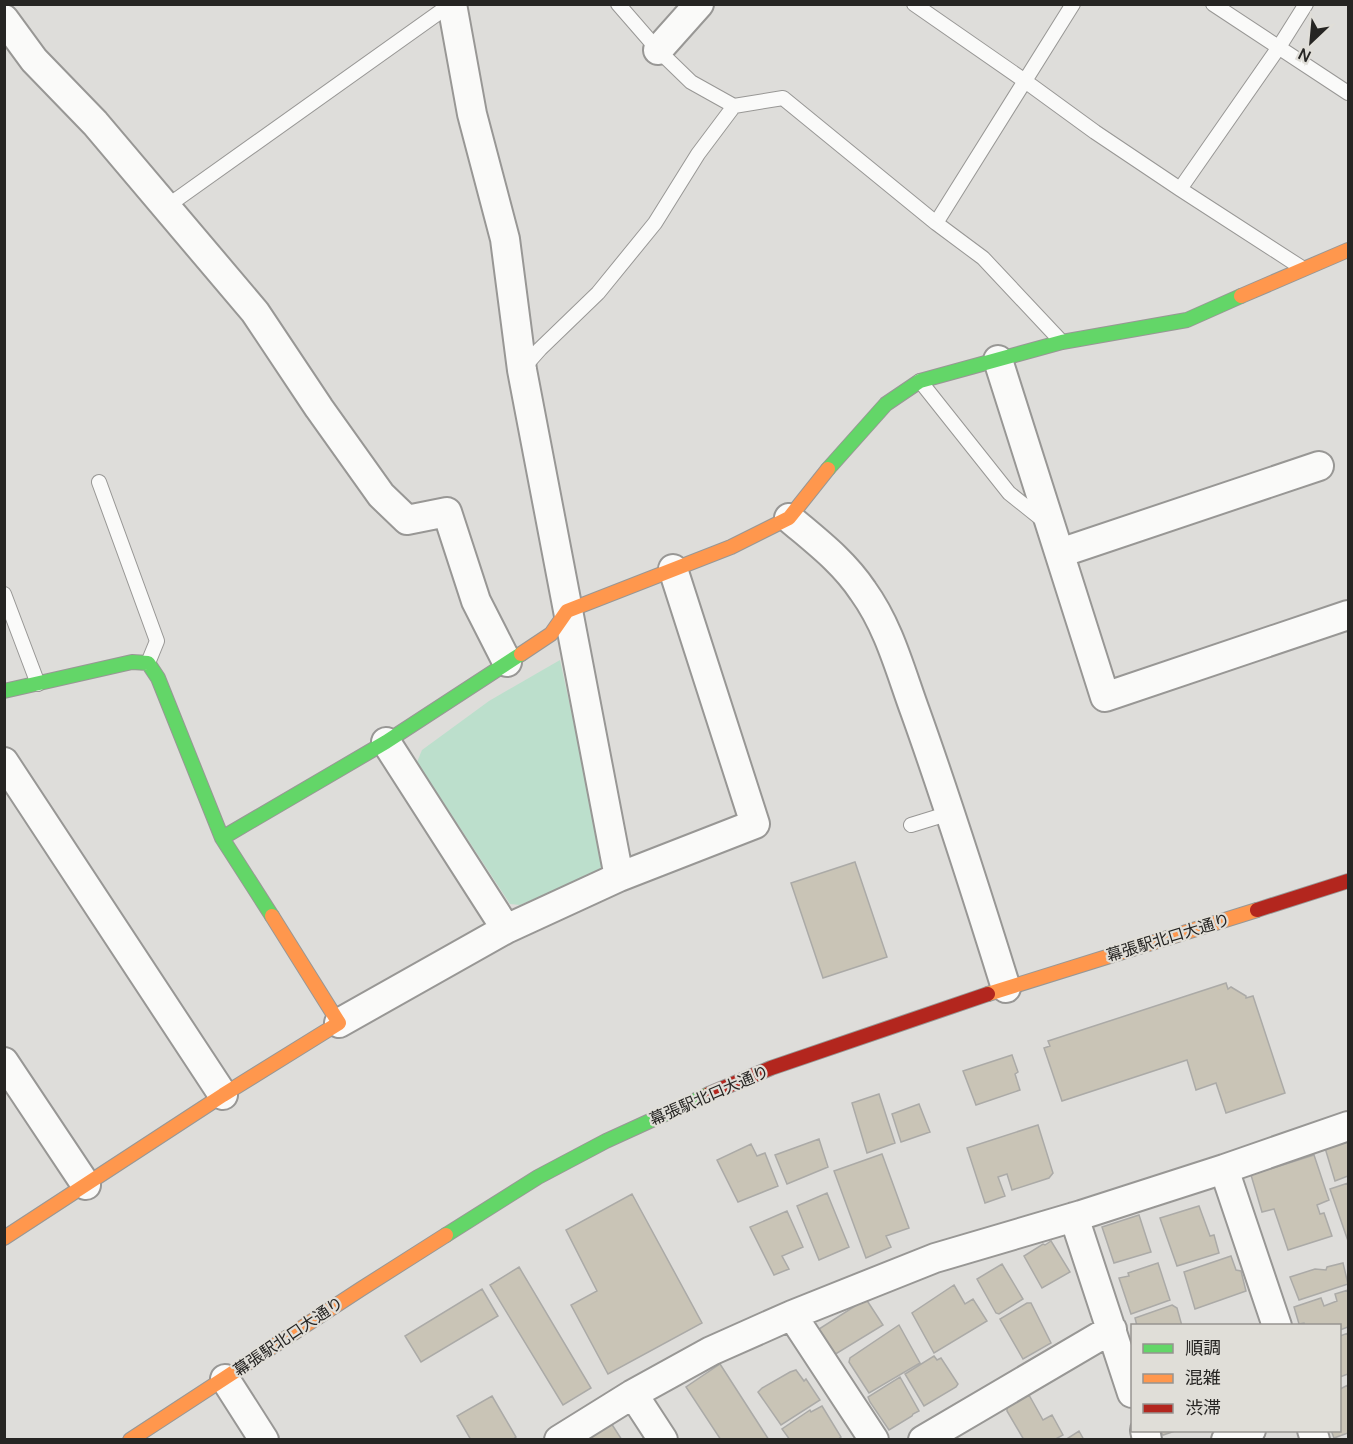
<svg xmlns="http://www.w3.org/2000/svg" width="1353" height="1444" viewBox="0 0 1353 1444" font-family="Manrope,'Noto Sans JP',sans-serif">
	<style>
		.green { fill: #bcdfcc }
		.building { fill: #c9c4b6; stroke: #abaaa7; stroke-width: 1.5 }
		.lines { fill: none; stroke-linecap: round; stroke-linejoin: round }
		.lane-casing { stroke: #989795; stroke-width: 16 }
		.street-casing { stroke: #989795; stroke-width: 32 }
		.fast-casing { stroke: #989795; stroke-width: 16 }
		.slow-casing { stroke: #989795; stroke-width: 16 }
		.jam-casing { stroke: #989795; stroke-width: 16 }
		.lane { stroke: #fafaf9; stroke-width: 14 }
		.street { stroke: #fafaf9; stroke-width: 28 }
		.fast { stroke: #63d668; stroke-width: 14 }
		.slow { stroke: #ff974d; stroke-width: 14 }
		.jam { stroke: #b3261e; stroke-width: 14 }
		.labels { text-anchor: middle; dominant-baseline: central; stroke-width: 4.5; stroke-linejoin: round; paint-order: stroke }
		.street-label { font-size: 16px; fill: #262523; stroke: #e0ded8 }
	</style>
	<rect width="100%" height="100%" fill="#deddda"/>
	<!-- green -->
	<path class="green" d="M560,660L604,861L599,871L520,905L510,904L417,762L422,750L489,701Z"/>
	<!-- building -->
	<path class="building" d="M855,862L887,957L823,978L791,883Z
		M1226,983L1228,989L1231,987L1246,996V998L1253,996L1285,1093L1226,1113L1216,1083L1196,1090L1187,1060L1062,1101L1044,1048L1050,1046L1048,1041Z
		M1012,1055L1018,1072L1015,1074L1020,1090L976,1105L963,1071Z
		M879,1094L895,1143L867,1153L852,1103Z
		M919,1104L930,1132L901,1142L892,1114Z
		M1038,1125L1053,1173L1049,1178L1012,1190L1007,1174L998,1177L1005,1196L985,1203L967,1148Z
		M819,1139L828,1167L787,1184L775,1155Z
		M1348,1139V1176L1335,1181L1325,1148Z
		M751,1144L757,1156L765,1153L778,1186L738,1202L717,1160Z
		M882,1154L909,1228L886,1236L891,1247L866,1258L834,1171Z
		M1314,1155L1329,1200L1317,1205L1320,1214L1324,1213L1332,1236L1288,1250L1274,1209L1262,1212L1251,1175Z
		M1348,1183V1241L1330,1189Z
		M827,1193L849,1247L819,1260L797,1206Z
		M632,1194L702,1323L608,1374L571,1305L597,1291L566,1230Z
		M1199,1206L1210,1236L1214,1235L1219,1253L1177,1266L1160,1218Z
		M787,1211L803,1247L782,1256L789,1269L774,1275L750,1227Z
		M1139,1215L1151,1252L1114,1263L1102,1227Z
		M1051,1241L1070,1272L1042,1288L1024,1256L1043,1244L1045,1245Z
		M1231,1256L1236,1270L1241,1271L1246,1291L1195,1309L1184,1272Z
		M1158,1263L1170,1300L1131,1314L1119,1278L1129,1276L1128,1273Z
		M1343,1263L1348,1284L1299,1300L1290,1277L1315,1269L1326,1270L1327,1267Z
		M1002,1264L1023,1299L999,1314L996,1313L977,1279Z
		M519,1267L591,1388L563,1405L490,1285Z
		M954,1285L965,1304L973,1299L987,1321L934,1353L912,1313Z
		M482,1289L498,1316L421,1362L405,1336Z
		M1348,1290V1327L1340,1330V1326H1305L1304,1323L1299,1324L1294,1307L1321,1298L1324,1306L1337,1301L1335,1294Z
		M866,1299L883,1325L834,1355L819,1329Z
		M1027,1303H1031L1051,1343L1023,1359L1000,1319Z
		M1172,1305L1177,1308L1182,1326H1137L1135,1318Z
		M899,1325L920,1363L869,1393L849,1362L850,1358Z
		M1348,1333V1374L1340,1377V1336Z
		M934,1356L937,1360L941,1358L958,1384L956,1387L924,1406L905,1374Z
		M720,1364L769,1440H721L686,1387Z
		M796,1370L804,1381L806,1379L820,1400L781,1425L758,1392L762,1388L790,1372Z
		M900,1377L919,1411L913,1414L912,1416L889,1430L870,1402L868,1397Z
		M1348,1385V1433L1334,1438L1331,1430H1340V1389Z
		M1029,1395L1043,1420L1052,1415L1063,1435L1054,1440H1024L1007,1411V1407Z
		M492,1396L516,1437L512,1440H471L457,1416Z
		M822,1406L841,1437L837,1440H790L782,1429L810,1410L811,1412Z
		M611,1423L622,1440H587Z
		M1159,1430H1178L1163,1435Z
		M1079,1431L1084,1440H1065Z"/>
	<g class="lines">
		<!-- lane casing -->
		<g class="lane-casing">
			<path id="lane" d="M618,4L658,50L691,82L734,106L783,98L936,223L983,258L1060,340
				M914,4L1025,81L1095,132L1180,189L1302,268
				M1213,4L1348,93
				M1180,189L1279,47L1306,4
				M166,207L451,4
				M936,223L1073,4
				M524,367L540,349L598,293L655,223L698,154L734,106
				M920,381L1009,493L1044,521
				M99,482L157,641L148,663
				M4,594L38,684
				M911,825L950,813"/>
		</g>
		<!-- street casing -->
		<g class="street-casing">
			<path id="street" d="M452,4L472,114L505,239L522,370L619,877
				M4,19L34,60L95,123L255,312L319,408L381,495L407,520L447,512L476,601L507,662
				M658,50L699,4
				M998,360L1105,697L1348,615
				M789,518C816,541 843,561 863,591C889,627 900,670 915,711C948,803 977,895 1006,988
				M1060,553L1319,466
				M386,742L506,929
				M4,762L223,1095
				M339,1023L506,929L619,877L755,824L673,569
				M4,1062L86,1185
				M1224,1169L1277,1326
				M1074,1217L1132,1393
				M792,1315L874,1440
				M225,1379L264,1440
				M633,1394L663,1440
				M1145,1430L1147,1440
				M1312,1430L1315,1440
				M559,1440L633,1394L711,1351L792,1315L935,1258L1081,1215L1224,1169L1348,1126
				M923,1440L1112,1329
				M1226,1440L1251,1430"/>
		</g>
		<!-- fast casing -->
		<g class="fast-casing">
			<path id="fast" d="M828,469L886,404L920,381L1062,342L1187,320L1241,296
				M4,691L132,662L148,663L158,678L222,838L272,916
				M222,838L386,742L521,654
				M446,1235L538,1177L606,1141L709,1094"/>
		</g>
		<!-- slow casing -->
		<g class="slow-casing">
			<path id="slow" d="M1241,296L1348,250
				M521,654L551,634L567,611L731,547L789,518L828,469
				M988,994L1257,910
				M4,1238L223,1095L339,1023L272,916
				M130,1440L361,1289L446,1235"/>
		</g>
		<!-- jam casing -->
		<g class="jam-casing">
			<path id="jam" d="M1257,910L1348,881
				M709,1094L771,1068L988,994"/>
		</g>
		<!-- lane -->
		<use href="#lane" class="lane"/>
		<!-- street -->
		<use href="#street" class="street"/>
		<!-- fast -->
		<use href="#fast" class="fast"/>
		<!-- slow -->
		<use href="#slow" class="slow"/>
		<!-- jam -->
		<use href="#jam" class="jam"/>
	</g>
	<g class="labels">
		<!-- street labels -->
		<g class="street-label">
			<text transform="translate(1168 937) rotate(-17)">幕張駅北口大通り</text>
			<text transform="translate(709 1095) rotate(-23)">幕張駅北口大通り</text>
			<text transform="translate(288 1336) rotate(-34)">幕張駅北口大通り</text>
		</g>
	</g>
	<!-- border -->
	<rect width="1353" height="1444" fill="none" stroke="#262523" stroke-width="12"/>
	<!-- legend -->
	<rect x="1131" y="1324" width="210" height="108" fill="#e0ded8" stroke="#969490" stroke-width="1.5"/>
	<rect x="1143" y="1344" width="30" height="9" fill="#63d668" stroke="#969490" stroke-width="1.5"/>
	<text x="1185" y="1354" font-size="18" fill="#262523">順調</text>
	<rect x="1143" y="1374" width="30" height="9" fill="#ff974d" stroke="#969490" stroke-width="1.5"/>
	<text x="1185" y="1384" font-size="18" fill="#262523">混雑</text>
	<rect x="1143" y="1404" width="30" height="9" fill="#b3261e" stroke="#969490" stroke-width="1.5"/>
	<text x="1185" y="1414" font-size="18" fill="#262523">渋滞</text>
	<!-- north arrow -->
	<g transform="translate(1311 42) rotate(206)" stroke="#e0ded8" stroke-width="4.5" paint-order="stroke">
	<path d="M0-4.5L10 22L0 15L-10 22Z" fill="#262523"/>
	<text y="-9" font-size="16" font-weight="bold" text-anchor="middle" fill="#262523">N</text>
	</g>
</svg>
